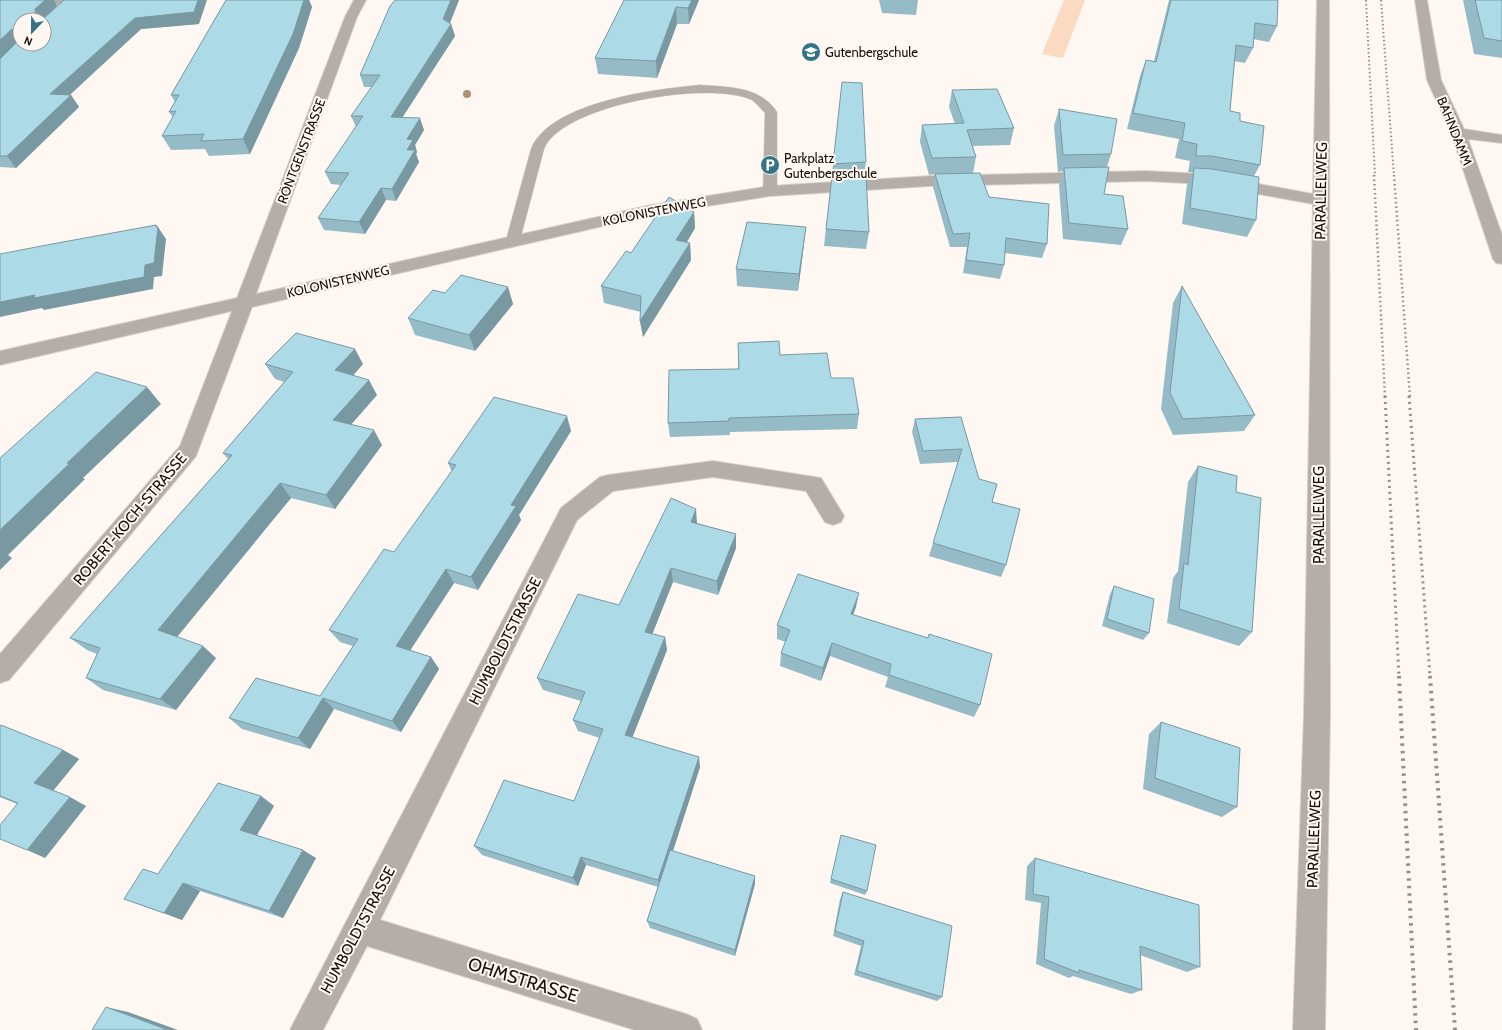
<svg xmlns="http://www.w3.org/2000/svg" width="1502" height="1030" viewBox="0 0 1502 1030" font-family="Cabin,sans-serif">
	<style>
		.green { fill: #fadac1 }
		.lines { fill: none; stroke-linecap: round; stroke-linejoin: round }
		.lane-casing { stroke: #d9d2cd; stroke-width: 1 }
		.street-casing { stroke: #d9d2cd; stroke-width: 2 }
		.lane { fill: #b5ada8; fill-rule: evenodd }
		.street { fill: #b5ada8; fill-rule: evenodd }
		.rail-far3 { stroke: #958e8a; stroke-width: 2; stroke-dasharray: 1.5 2.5; stroke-linecap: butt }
		.rail-far2 { stroke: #958e8a; stroke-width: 2.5; stroke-dasharray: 1.5 3; stroke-linecap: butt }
		.rail-far1 { stroke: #958e8a; stroke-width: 3; stroke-dasharray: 2 4; stroke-linecap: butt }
		.rail { stroke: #958e8a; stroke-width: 4; stroke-dasharray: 2.5 5; stroke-linecap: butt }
		.tree { fill: #ac9178 }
		.wall { fill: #95bbc7; fill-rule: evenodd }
		.shaded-wall { fill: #7999a2 }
		.building { fill: #addae7; stroke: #7999a2 }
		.labels { text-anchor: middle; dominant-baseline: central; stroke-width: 4; stroke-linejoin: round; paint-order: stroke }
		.far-poi-label { font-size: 13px; fill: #16100c; stroke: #fef7f2; text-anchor: start }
		.far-street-label { font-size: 13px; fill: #16100c; stroke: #fef7f2 }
		.street-label { font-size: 15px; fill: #16100c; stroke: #fef7f2 }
		.near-street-label { font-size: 18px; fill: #16100c; stroke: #fef7f2 }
	</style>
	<rect width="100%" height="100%" fill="#fef7f2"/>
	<!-- green -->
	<path class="green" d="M1064,0H1085L1063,58L1042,54Z"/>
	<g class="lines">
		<!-- lane casing -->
		<g class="lane-casing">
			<path id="lane" d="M700,85C728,87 760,86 777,112V191L775,194H765L763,191L765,113C761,109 756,103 752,100C711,80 562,104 544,149L520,240L518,243H508L506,240L531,149C550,102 655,89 700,85Z"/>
		</g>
		<!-- street casing -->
		<g class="street-casing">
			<path id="street" d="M0,0H84L78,4L0,6Z
				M354,0H366L357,17L256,294L651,205L770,186L930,176L1146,171L1204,174L1313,194L1317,0H1329L1330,714L1325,1030H1293L1304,714L1313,204L1204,184L1146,181L930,186L770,196L651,215L252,307L196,456L9,680L0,683V654L180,446L232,311L0,365V351L237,298L345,17Z
				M1415,0H1427L1441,80L1464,129L1502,135V143L1468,139L1502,235V264L1496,263L1493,259L1451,133L1427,80Z
				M713,461L821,478L844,516L841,522L833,525L825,522L806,491L713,477L613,491L577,520L380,920L686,1014L697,1019L702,1030H635L367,946L323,1030H290L561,508L600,477L608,475Z"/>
		</g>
		<!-- lane -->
		<use href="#lane" class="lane"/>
		<!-- street -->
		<use href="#street" class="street"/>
		<!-- rail-far3 -->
		<path class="rail-far3" d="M1366,0L1375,176
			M1381,0L1394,176"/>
		<!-- rail-far2 -->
		<path class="rail-far2" d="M1374,175L1385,397
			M1394,175L1410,397"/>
		<!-- rail-far1 -->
		<path class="rail-far1" d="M1385,396L1399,677
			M1409,396L1430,677"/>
		<!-- rail -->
		<path class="rail" d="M1399,676L1416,1030
			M1430,676L1455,1030"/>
	</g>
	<!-- trees -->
	<circle class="tree" cx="467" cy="94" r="4"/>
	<!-- wall -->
	<path class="wall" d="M0,0H54L57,6L45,17L199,24L141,29L69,95H71L79,107L16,168L0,167ZM20,20H44L20,44Z
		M226,0H309L312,7L299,48L250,154L209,156L205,149L171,150L162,136L173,117L169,112L175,102L171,95Z
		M395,0H459L450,23L451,24L455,36L402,117L424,130L415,145L417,152L416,154L419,162L396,201L386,200L365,234L324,230L318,218L341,185L331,184L325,172L356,127L351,116L372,87H364L360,75Z
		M624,0H699L689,24H677L657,78L598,74L595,58Z
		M879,0H918L916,15L882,13Z
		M1169,0H1278L1277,26L1269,42L1253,39V48L1245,63L1234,61L1230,111L1240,121L1260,165L1254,176L1256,220L1247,237L1182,224L1187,185L1193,172H1188L1190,161L1175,158L1179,139L1127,129L1140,76L1146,60L1154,61Z
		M1463,0H1502V58L1474,54Z
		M952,90L1014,128L1010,145L973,146L976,157L973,173L989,197L1047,244L1042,258L1005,253L1004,265L1000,279L963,273L967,247H950L933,187L935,174L929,175L920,142L922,125L955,124L949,107Z
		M1059,109L1111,154L1107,167L1104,194L1128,229L1121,245L1063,239L1059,185L1063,171L1058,172L1054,126Z
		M866,162L864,175L869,232L866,249L824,246L833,164Z
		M694,212L695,228L687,242L690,243L691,260L643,337L640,321L641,312L604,303L601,286L631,253Z
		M804,244L798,291L737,286L736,269Z
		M1182,286L1255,415L1244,431L1173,435L1161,409L1173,303Z
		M508,287L513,304L475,351L415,335L408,318L445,293Z
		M738,343L780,355L831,378L859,414L857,429L730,432V435L670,437L668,423L738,369Z
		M265,364H363L353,375L377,395L351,424L382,445L335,509L291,498L177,637L216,658L176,710L103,690L86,678L97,654L87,650L70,638L228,459L223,453L284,382L275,379Z
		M961,417L979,479L992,502L1006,565L1001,577L929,556L958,462L920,464L912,432L915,419Z
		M571,431L519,515L521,520L478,590L454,583L410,651L431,657L439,669L401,732L334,709L310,749L242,729L229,718L320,696L353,646L340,642L329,630L394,552L452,472L448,463Z
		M1198,466L1236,492L1252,632L1239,646L1167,623L1173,578L1178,571L1188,482Z
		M697,523L736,534V548L718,595L673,582L652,634L665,637L667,650L632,737L700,767L673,851L755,884L735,956L650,928L647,921L658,887L586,865L578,886L482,855L474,846L574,801L600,738L578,731L573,720L581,701L543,690L537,678L619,605Z
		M1114,586L1149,633L1143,640L1102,626L1110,594Z
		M856,607L853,615L980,705L974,717L885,687L888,677L830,656L821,681L780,666L781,653L786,642L777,639V625Z
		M1161,722L1237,807L1222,817L1143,789L1149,734Z
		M0,726L63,750L79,759L53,791L86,806L45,858L17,804L0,797Z
		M261,796L274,806L257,835L316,858L283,918L200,891L182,920L124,899L158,874Z
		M841,835L867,891L865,895L830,883Z
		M1035,858L1200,967L1187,972L1140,955L1142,990L1131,994L1073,976L1069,978L1036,964L1041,903L1025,900L1027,866Z
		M843,892L942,997L937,1001L854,975L861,946L833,936L840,899Z"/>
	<!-- shaded-wall -->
	<path class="shaded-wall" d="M45,0H54L57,6L42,20H36L35,9Z
		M198,0H207L199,24L141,29L58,106L50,94L135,18Z
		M304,0H309L312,7L299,48L250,154L243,139Z
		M451,0H459L447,30L443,19Z
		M692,0H699L689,24L688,8Z
		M676,7L677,24L657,78L656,61Z
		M451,24L455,36L395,129L391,117Z
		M12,29L20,41L0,59V40Z
		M71,95L79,107L16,168L7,156Z
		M420,118L424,130L415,145L417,152L416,154L419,162L396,201L392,189L407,150V139Z
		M381,188L386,200L365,234L359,222Z
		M694,212L695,228L678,257L676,240Z
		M156,225L158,228V227L166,239L162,276L154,277L153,289L44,310L42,308L0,317V302L35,295L145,265Z
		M806,227L804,244L798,291L799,274Z
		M690,243L691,260L643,337L640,321Z
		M508,287L513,304L475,351L469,335Z
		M355,349L363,364L344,386L335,370Z
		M369,380L377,395L342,435L333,420Z
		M147,387L161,404L83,478L85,479L8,555L12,558L0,570V530L67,463Z
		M567,416L571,431L519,515L521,520L478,590L471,577L511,505Z
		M374,430L382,445L335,509L326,495Z
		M280,483L291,498L172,643L158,630Z
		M696,509L697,523L692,536L691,522Z
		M736,534V548L718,595L717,581Z
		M671,568L673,582L648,645L645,632Z
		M446,569L454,583L405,658L396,646Z
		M859,593L856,607L848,628L851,614Z
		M665,637L667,650L629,746L625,735Z
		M832,643L830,656L821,681L823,668Z
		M203,646L216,658L176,710L160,699Z
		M431,657L439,669L401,732L392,721Z
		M323,698L334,709L310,749L298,738Z
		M63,750L79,759L52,792L34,783Z
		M699,757L700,767L661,888L658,880Z
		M261,796L274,806L255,838L240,830Z
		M70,797L86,806L45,858L27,850Z
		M303,850L316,858L283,918L269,911Z
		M581,857L586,865L578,886L573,878Z
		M755,876V884L735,956V950Z
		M183,883L200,891L182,920L164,913Z
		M106,1007L128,1012L178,1030H168Z"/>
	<!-- building -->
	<path class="building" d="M0,0H45L35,9L36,20H20V32L14,31L12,29L0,40Z
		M64,0H198L194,12L135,18L50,94L71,95L7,156H0V59L20,39V44H44V20H42Z
		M226,0H304L293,34L243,139L201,141L204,134L162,136L176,111L169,112L179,95H171Z
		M395,0H451L443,19L451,24L391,117L420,118L407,139L413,140L407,150H415L392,189L381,188L359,222L318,218L349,173L325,172L363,116H351L380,75H360L390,6Z
		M624,0H692L688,8L676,7L656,61L595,58Z
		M1171,0H1278L1277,26L1255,23L1253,48L1236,45L1230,111L1240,113V121L1264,126L1260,165L1212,156H1196L1197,144L1182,141L1185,123L1133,113L1146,60L1156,62Z
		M1475,0H1502V41L1484,38Z
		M842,82L862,83L866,162L833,164Z
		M997,89L1014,128L967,130L976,157L932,158L922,125L964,123L952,90Z
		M1059,109L1117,119L1111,154L1063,155Z
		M1109,167L1104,194L1123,196L1128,229L1069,223L1064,168Z
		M1194,168L1212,169L1259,177L1256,220L1190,208Z
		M980,173L989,197L1049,204L1047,244L1006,238L1004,265L966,260L970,233L953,234L935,174Z
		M866,175L869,232L826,229L832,177Z
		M669,197L694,212L676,240L690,243L640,321L641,296L601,286L626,251L631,253Z
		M747,222L806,227L799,274L736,269Z
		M156,225V227H158L154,263L145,265L144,277L34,298L35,295L0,302V254L52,244Z
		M461,275L508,287L469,335L408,318L433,290L445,293Z
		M1182,286L1255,415L1183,419L1170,393Z
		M296,333L355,349L335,370L369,380L333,420L374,430L326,495L280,483L158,630L203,646L160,699L86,678L100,648L70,638L232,455L223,453L293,372L265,364Z
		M779,341L780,355L827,353L831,378H853L859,414L729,418V421L668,423L669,370L739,369L738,343Z
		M96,372L147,387L67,463L69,464L0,530V458Z
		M494,397L567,416L511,505L516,506L471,577L446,569L396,646L431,657L392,721L323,698L298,738L229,718L256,678L320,696L358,639L329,630L384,549L394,552L456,465L448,463Z
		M961,417L979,479L997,484L992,502L1020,509L1006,565L933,543L962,449L923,451L915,419Z
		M1198,466L1237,476L1236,492L1261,498L1252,632L1179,609L1184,563L1188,565Z
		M671,498L696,509L691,522L736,534L717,581L671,568L645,632L665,637L625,735L699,757L658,880L581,857L573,878L474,846L504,780L574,801L603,729L573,720L585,692L537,678L578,594L619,605Z
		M798,574L859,593L851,614L928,638L929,634L992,654L980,705L889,675L891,664L832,643L823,668L781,653L790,630L777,625Z
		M1114,586L1154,599L1149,633L1107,619Z
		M1161,722L1240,748L1237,807L1155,778Z
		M1,725L63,750L34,783L70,797L27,850L0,839V825L18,803L0,796V726Z
		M218,783L261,796L240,830L303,850L269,911L183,883L164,913L124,899L143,869L158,874Z
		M841,835L876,845L867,891L831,879Z
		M670,850L755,876L735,950L647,921Z
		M1035,858L1199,905L1200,967L1140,946L1142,990L1079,970V973L1044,959L1049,897L1033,894Z
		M843,892L952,926L942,997L857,971L864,941L835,931Z
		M106,1007L168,1030H92Z"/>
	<!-- icons -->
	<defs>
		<g id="school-disc" transform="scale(1)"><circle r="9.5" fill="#327486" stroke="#fef7f2"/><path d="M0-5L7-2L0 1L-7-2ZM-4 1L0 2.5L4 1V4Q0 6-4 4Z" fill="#fff"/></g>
		<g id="parking-disc" transform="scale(1)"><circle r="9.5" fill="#327486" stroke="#fef7f2"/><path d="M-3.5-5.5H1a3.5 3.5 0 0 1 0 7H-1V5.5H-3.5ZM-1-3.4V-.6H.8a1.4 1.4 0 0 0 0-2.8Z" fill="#fff"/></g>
	</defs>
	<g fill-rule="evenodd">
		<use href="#school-disc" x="811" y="52"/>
		<use href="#parking-disc" x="770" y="165"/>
	</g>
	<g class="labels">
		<!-- far-poi labels -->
		<g class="far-poi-label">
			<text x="825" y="52">Gutenbergschule</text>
			<text x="784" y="158">Parkplatz<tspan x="784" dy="15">Gutenbergschule</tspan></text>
		</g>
		<!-- far-street labels -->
		<g class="far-street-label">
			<text transform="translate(1455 131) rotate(68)">BAHNDAMM</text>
			<text transform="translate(301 151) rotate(-69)">RÖNTGENSTRASSE</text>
			<text transform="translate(654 211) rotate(-11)">KOLONISTENWEG</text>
			<text transform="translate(338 281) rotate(-13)">KOLONISTENWEG</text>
		</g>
		<!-- street labels -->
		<g class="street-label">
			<text transform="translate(1321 191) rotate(-89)">PARALLELWEG</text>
			<text transform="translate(1319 515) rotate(-90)">PARALLELWEG</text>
			<text transform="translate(130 519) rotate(-50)">ROBERT-KOCH-STRASSE</text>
			<text transform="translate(505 641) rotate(-63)">HUMBOLDTSTRASSE</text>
			<text transform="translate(1314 839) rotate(-88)">PARALLELWEG</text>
			<text transform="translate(358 930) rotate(-62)">HUMBOLDTSTRASSE</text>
		</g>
		<!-- near-street labels -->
		<g class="near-street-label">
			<text transform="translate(523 980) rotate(17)">OHMSTRASSE</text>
		</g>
	</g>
	<!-- north arrow -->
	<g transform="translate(32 32) rotate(202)"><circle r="19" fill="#fef7f2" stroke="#a19b96"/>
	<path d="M0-3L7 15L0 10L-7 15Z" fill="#327486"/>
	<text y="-6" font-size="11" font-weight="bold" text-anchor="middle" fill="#16100c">N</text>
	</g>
</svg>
